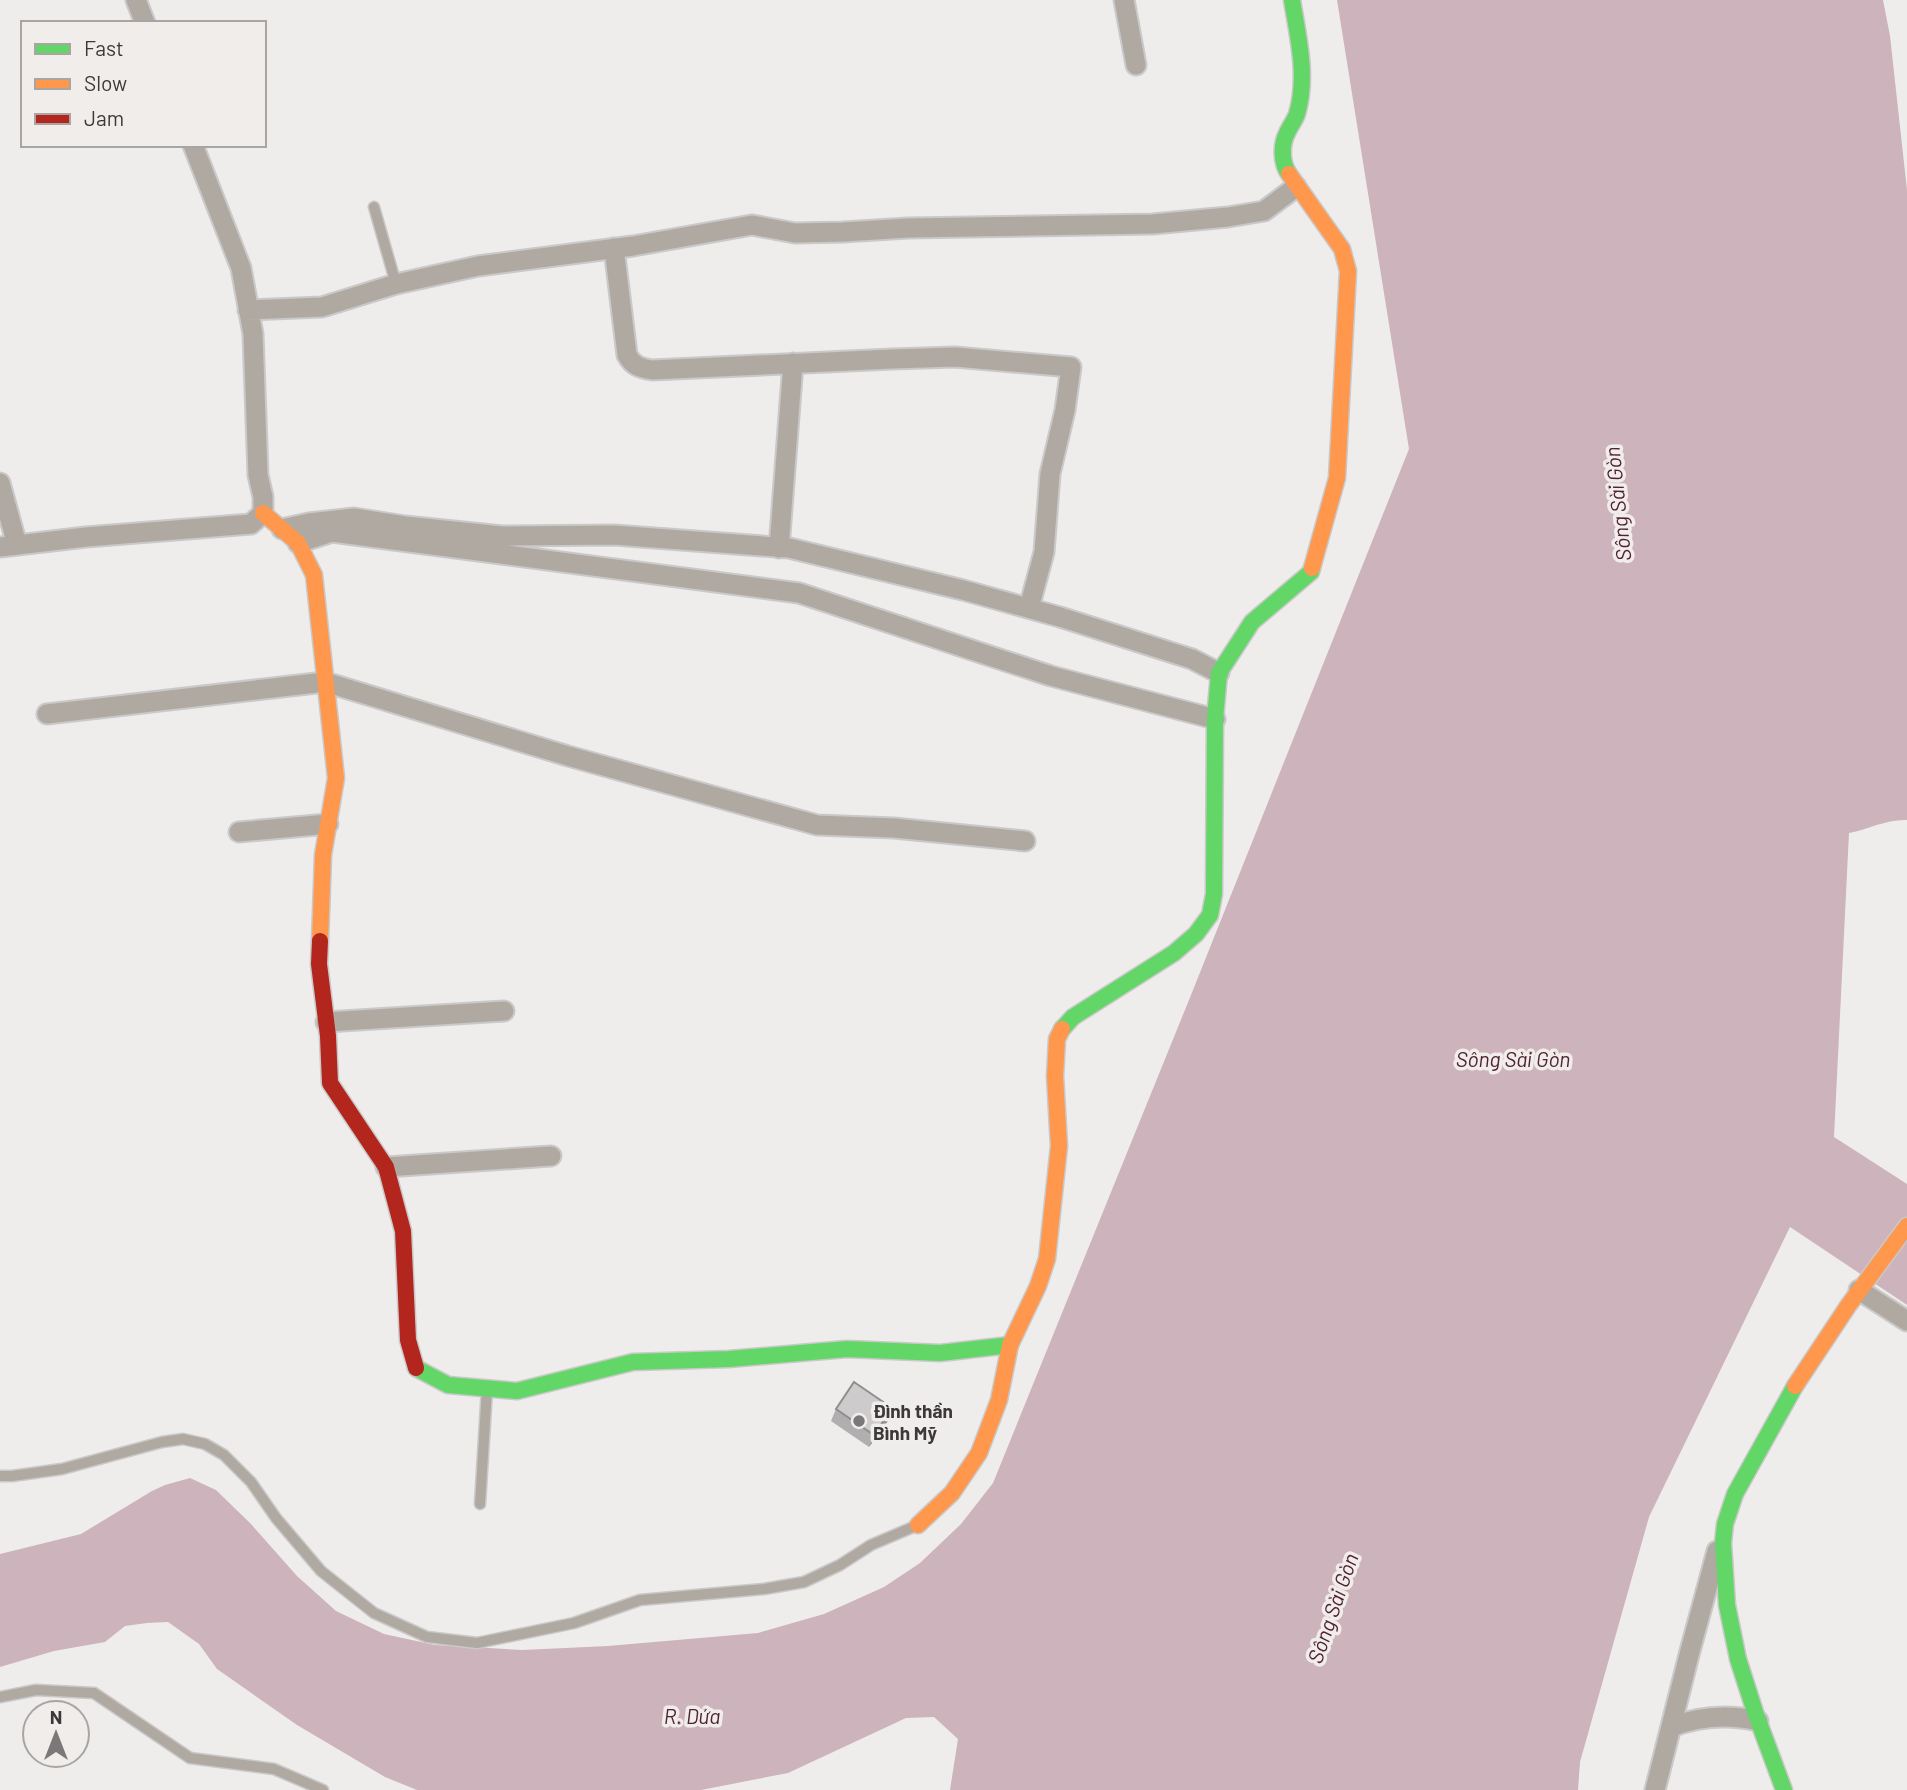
<svg xmlns="http://www.w3.org/2000/svg" width="1907" height="1790" viewBox="0 0 1907 1790" font-family="Barlow,sans-serif">
	<style>
		.water { fill: #cdb3bb }
		.lines { fill: none; stroke-linecap: round; stroke-linejoin: round }
		.lane-casing { stroke: #cac9c9; stroke-width: 13 }
		.street-casing { stroke: #cac9c9; stroke-width: 23 }
		.fast-casing { stroke: #cac9c9; stroke-width: 19 }
		.slow-casing { stroke: #cac9c9; stroke-width: 19 }
		.jam-casing { stroke: #cac9c9; stroke-width: 19 }
		.lane { stroke: #b0a9a2; stroke-width: 10 }
		.street { stroke: #b0a9a2; stroke-width: 19 }
		.fast { stroke: #63d668; stroke-width: 16 }
		.slow { stroke: #ff974d; stroke-width: 16 }
		.jam { stroke: #b3261e; stroke-width: 16 }
		.wall { fill: #b0afaf }
		.shaded-wall { fill: #908e8e }
		.building { fill: #cdcbcb; stroke: #908e8e; stroke-width: 2 }
		.poi-dot { fill: #7a7878; stroke: #f0edeb; stroke-width: 2.5 }
		.labels { text-anchor: middle; dominant-baseline: central; stroke-width: 7; stroke-linejoin: round; paint-order: stroke }
		.poi-label { font-size: 19px; font-weight: bold; fill: #3b3939; stroke: #f0edeb; text-anchor: start }
		.water-label { font-size: 21px; font-style: italic; fill: #512135; stroke: #f0edeb }
	</style>
	<rect width="100%" height="100%" fill="#efedec"/>
	<!-- water -->
	<path class="water" d="M1337,0H1883L1890,36L1907,190V820C1887,819 1869,829 1849,833L1834,1137L1907,1184V1305L1790,1227L1649,1517L1580,1762L1578,1790H950L958,1739L934,1717L906,1718L788,1773L701,1790H417L385,1777L297,1725L217,1669L199,1644L168,1622L147,1623L125,1626L105,1642L54,1651L0,1667V1554L81,1534L152,1491L165,1485L190,1478L216,1490L251,1524L297,1576L336,1611L384,1634L435,1645L522,1650L608,1646L758,1633L824,1614L884,1587L920,1563L961,1524L993,1483L1191,995L1409,449Z"/>
	<g class="lines">
		<!-- lane casing -->
		<g class="lane-casing">
			<path id="lane" d="M374,207L396,284
				M0,1476H12L62,1469L162,1442L183,1439L205,1444L224,1455L251,1482L276,1518L321,1571L374,1613L427,1637L477,1643L574,1623L640,1600L764,1589L804,1582L840,1565L871,1545L918,1525
				M480,1504L487,1389
				M0,1697L36,1690L94,1693L190,1758L274,1769L323,1790"/>
		</g>
		<!-- street casing -->
		<g class="street-casing">
			<path id="street" d="M136,0L145,23
				M1124,0L1136,65
				M614,248L627,355C633,366 640,368 652,370L892,359L955,357L1071,367L1065,410L1050,474L1044,552L1029,608
				M248,310L322,307L396,284L478,266L633,246L752,225L795,233L843,232L908,228L1153,224L1228,217L1264,211L1296,187
				M0,483L17,545
				M282,529L309,523L354,518L405,526L502,536L614,535L789,548L963,590L1060,617L1192,659L1219,673
				M298,543L332,532L799,593L1051,676L1215,719
				M0,547L86,537L251,524L263,513V497L258,475L253,334L241,268L193,145
				M779,548L793,363
				M47,714L325,682L568,756L817,825L894,828L1025,841
				M239,832L328,824
				M326,1022L504,1011
				M386,1167L551,1156
				M1859,1290L1907,1321
				M1671,1727C1700,1716 1728,1714 1758,1721
				M1655,1790L1690,1651L1717,1551"/>
		</g>
		<!-- fast casing -->
		<g class="fast-casing">
			<path id="fast" d="M1289,174C1281,163 1281,145 1287,133C1290,126 1295,120 1297,114C1308,76 1298,37 1292,0
				M1062,1029L1073,1017L1174,953L1196,934L1210,915L1214,894L1215,719L1219,673L1252,622L1311,572L1312,568
				M416,1368L448,1385L517,1391L633,1362L729,1359L847,1349L940,1353L1010,1345
				M1784,1790L1755,1712L1738,1659L1727,1605L1723,1543L1725,1524L1735,1494L1795,1386"/>
		</g>
		<!-- slow casing -->
		<g class="slow-casing">
			<path id="slow" d="M1289,174L1342,249L1348,271L1337,478L1312,568
				M263,513L298,543L314,575L336,778L323,855L320,941
				M1795,1386L1848,1306L1907,1226
				M918,1525L952,1493L979,1453L999,1400L1010,1345L1038,1286L1047,1259L1059,1146L1055,1076L1057,1039L1062,1029"/>
		</g>
		<!-- jam casing -->
		<g class="jam-casing">
			<path id="jam" d="M320,941L319,964L328,1036L330,1083L386,1167L403,1231L408,1340L416,1368"/>
		</g>
		<!-- lane -->
		<use href="#lane" class="lane"/>
		<!-- street -->
		<use href="#street" class="street"/>
		<!-- fast -->
		<use href="#fast" class="fast"/>
		<!-- slow -->
		<use href="#slow" class="slow"/>
		<!-- jam -->
		<use href="#jam" class="jam"/>
	</g>
	<!-- wall -->
	<path class="wall" d="M836,1409L888,1421L869,1447L831,1421Z"/>
	<!-- shaded-wall -->
	<path class="shaded-wall" d="M892,1408L888,1421L869,1447L874,1435Z"/>
	<!-- building -->
	<path class="building" d="M854,1382L892,1408L874,1435L836,1409Z"/>
	<!-- markers -->
	<circle class="poi-dot" cx="859" cy="1421" r="7"/>
	<g class="labels">
		<!-- poi labels -->
		<g class="poi-label">
			<text x="873" y="1410">Đình thần<tspan x="873" dy="22">Bình Mỹ</tspan></text>
		</g>
		<!-- water labels -->
		<g class="water-label">
			<text transform="translate(1617 504) rotate(-96)">Sông Sài Gòn</text>
			<text x="1513" y="1058">Sông Sài Gòn</text>
			<text transform="translate(1332 1608) rotate(-71)">Sông Sài Gòn</text>
			<text x="692" y="1715">R. Dứa</text>
		</g>
	</g>
	<!-- legend -->
	<rect x="21" y="21" width="245" height="126" fill="#f0edeb" stroke="#a8a5a4" stroke-width="2"/>
	<rect x="35" y="44" width="35" height="10" fill="#63d668" stroke="#a8a5a4" stroke-width="2"/>
	<text x="84" y="56" font-size="21" fill="#3b3939">Fast</text>
	<rect x="35" y="79" width="35" height="10" fill="#ff974d" stroke="#a8a5a4" stroke-width="2"/>
	<text x="84" y="91" font-size="21" fill="#3b3939">Slow</text>
	<rect x="35" y="114" width="35" height="10" fill="#b3261e" stroke="#a8a5a4" stroke-width="2"/>
	<text x="84" y="126" font-size="21" fill="#3b3939">Jam</text>
	<!-- north arrow -->
	<g transform="translate(56 1734)"><circle r="33" fill="#f0edeb" stroke="#a8a5a4" stroke-width="2"/>
	<path d="M0-5L12 26L0 18L-12 26Z" fill="#7a7878"/>
	<text y="-10" font-size="19" font-weight="bold" text-anchor="middle" fill="#3b3939">N</text>
	</g>
</svg>
